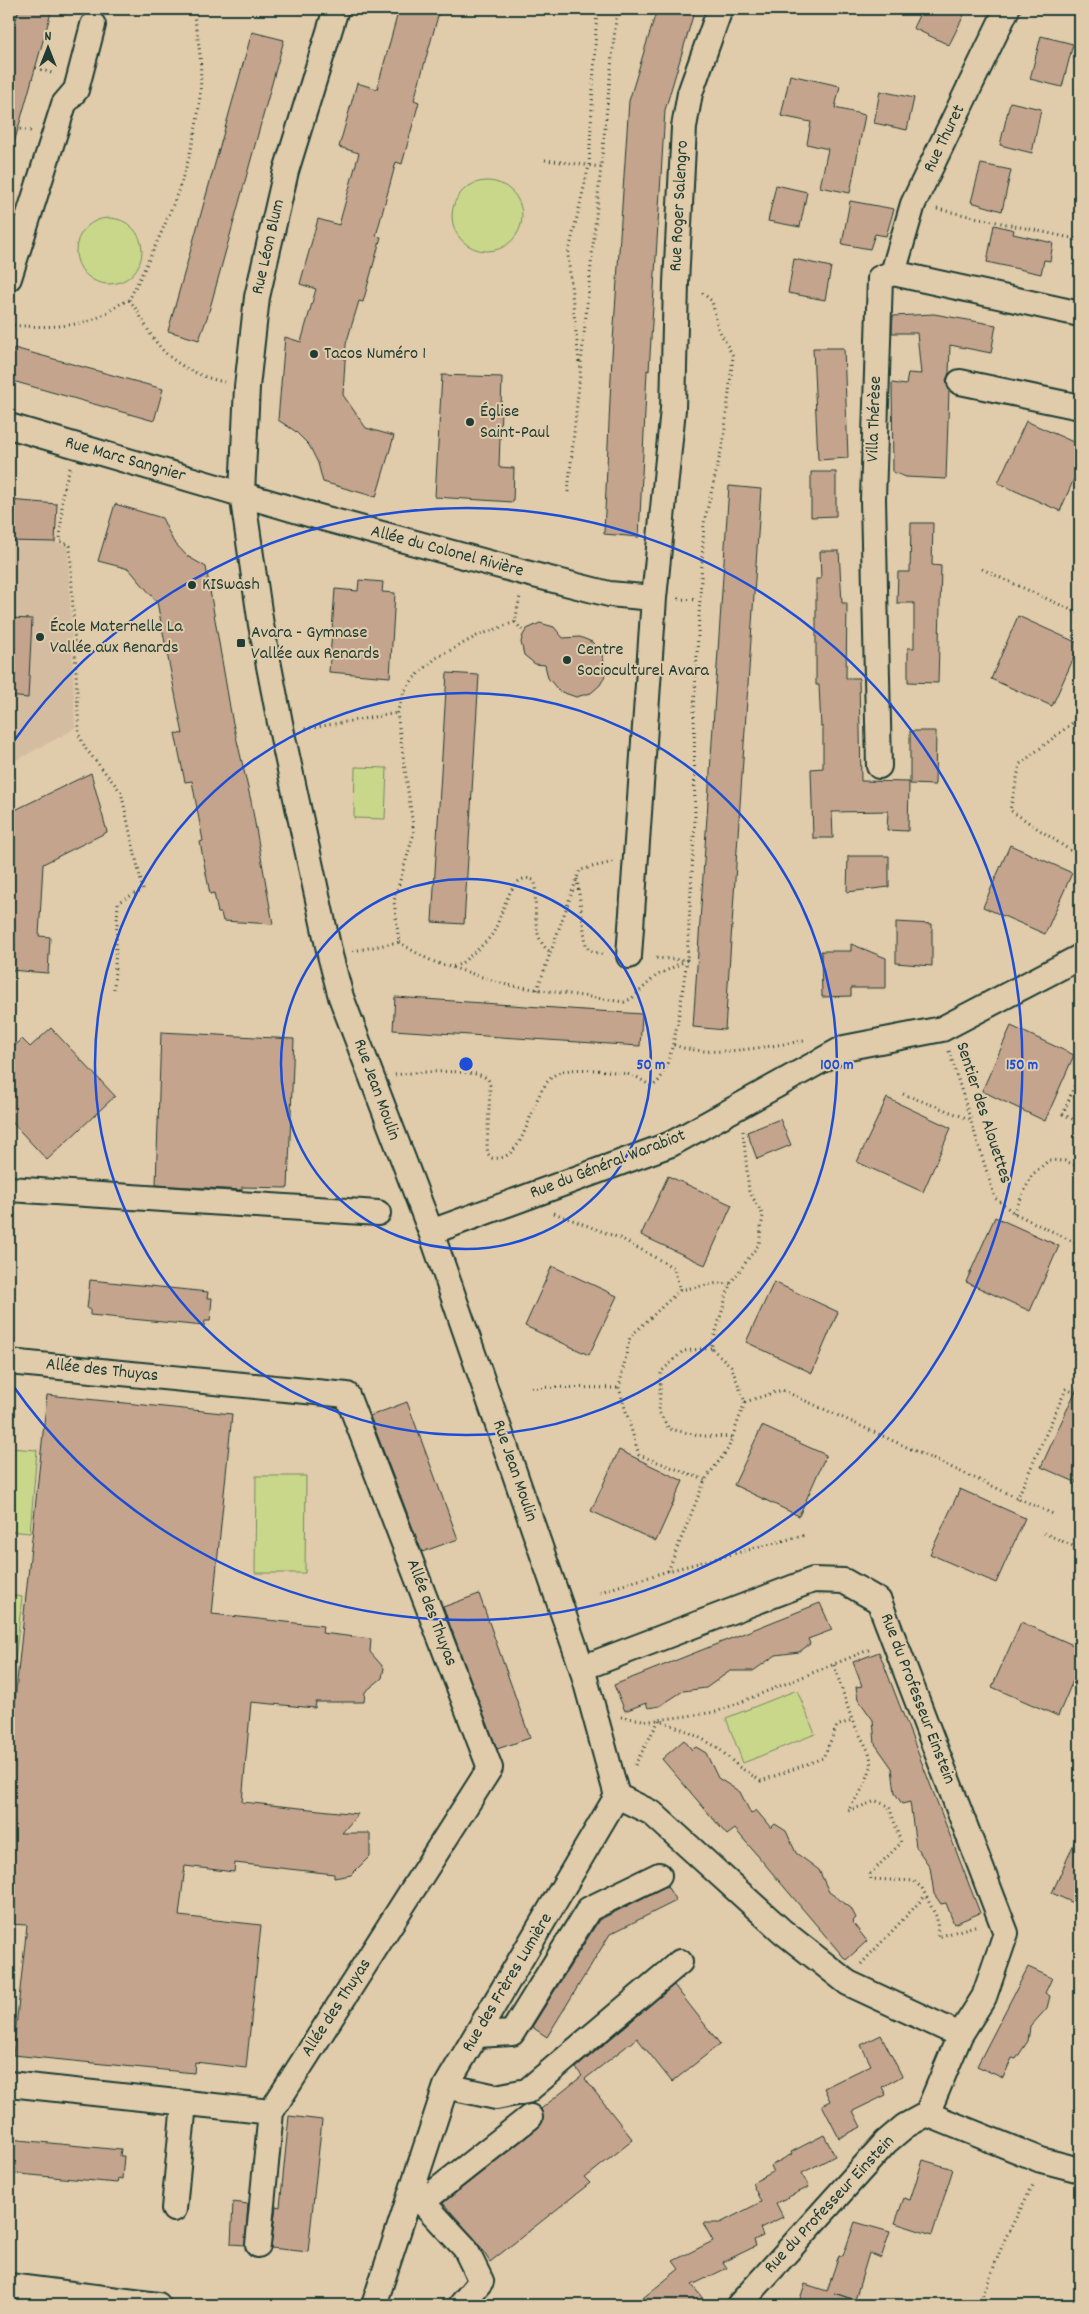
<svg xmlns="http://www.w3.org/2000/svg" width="1089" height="2314" viewBox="0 0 1089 2314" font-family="Dekko,sans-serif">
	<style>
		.built { fill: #d4bca0 }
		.green { fill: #c9d78b; stroke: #748a60 }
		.building { fill: #c5a48e; stroke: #1f3d34 }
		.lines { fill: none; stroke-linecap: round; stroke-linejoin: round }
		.minor-casing { stroke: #1f3d34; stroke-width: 28 }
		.path { stroke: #1f3d34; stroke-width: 3; stroke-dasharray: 1 4; stroke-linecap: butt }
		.minor { stroke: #e0cbaa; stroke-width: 24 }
		.ring { fill: none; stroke: #1d4ed8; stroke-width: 2.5 }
		.poi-dot { fill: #1f3d34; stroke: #e0cbaa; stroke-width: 2 }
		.labels { text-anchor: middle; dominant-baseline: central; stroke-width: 4; stroke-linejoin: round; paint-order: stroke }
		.street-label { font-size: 18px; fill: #1f3d34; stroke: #e0cbaa }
		.poi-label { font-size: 18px; fill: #1f3d34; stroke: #e0cbaa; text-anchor: start }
		.centre { fill: #1d4ed8; stroke: #e0cbaa; stroke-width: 2.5 }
		.ring-label { font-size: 15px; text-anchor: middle; font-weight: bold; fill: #1d4ed8; stroke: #e0cbaa; stroke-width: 4; stroke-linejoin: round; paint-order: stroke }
	</style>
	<rect width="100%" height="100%" fill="#e0cbaa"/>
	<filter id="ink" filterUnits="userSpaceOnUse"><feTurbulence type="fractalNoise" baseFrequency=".02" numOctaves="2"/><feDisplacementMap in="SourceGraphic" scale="10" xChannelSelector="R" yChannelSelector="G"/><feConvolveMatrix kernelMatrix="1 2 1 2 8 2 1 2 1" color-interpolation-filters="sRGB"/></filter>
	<g filter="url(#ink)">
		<!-- built -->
		<path class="built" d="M9,500L57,504L55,542L68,547L75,727L69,732L9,764Z"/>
		<!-- green -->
		<path class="green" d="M452 216a35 35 0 1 1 70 0a35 35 0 1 1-70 0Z
			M76 251a33 33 0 1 1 66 0a33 33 0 1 1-66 0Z
			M355,767L387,768L385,819L354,818Z
			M9,1448L37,1450L30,1533L9,1531Z
			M256,1476H306L305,1573H255Z
			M9,1595L22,1597L13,1680H9Z
			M797,1690L815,1734L743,1763L726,1718Z"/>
		<!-- building -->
		<path class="building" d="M19,9H52L14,143L9,142V45Z
			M399,9H440L414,100L419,102L402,164L396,162L376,236L381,237L363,302L359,301L346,344L343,395L366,428L394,436L376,497L323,482L318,463L309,445L295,431L278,420L285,337L301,342L316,289L300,284L318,219L339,225L359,153L339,147L357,83L377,89Z
			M657,9H695L665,110L649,371L647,370L639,537L604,534L612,356L629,101Z
			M922,9H967L949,45L913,28Z
			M252,32L284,40L208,315L199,340L168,331Z
			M1041,36L1073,44L1062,87L1030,79Z
			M790,75L840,86L835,108L865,115L850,193L820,187L828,149L807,144L811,122L781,116Z
			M880,91L914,98L907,130L874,123Z
			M1010,102L1041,109L1032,153L1000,145Z
			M981,164L1011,170L1002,211L971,202Z
			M776,185L807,192L800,227L768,221Z
			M850,201L894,209L886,236L875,234L870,249L842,244Z
			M994,225L1014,230L1013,234L1053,243L1050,261L1044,260L1041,274L987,262Z
			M794,259L831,267L825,300L788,293Z
			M934,314L996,325L991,353L950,345L949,373L946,380L949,389L946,479L906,477L893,472L892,383L906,385L908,373L921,374L917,333H892L893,316Z
			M14,348L163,389L154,421L9,380Z
			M813,348H844L848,458L818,460Z
			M442,375L502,377L499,467L514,468L513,502L435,497Z
			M1026,421L1080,445V465L1060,511L998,483Z
			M811,472H836V516L811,517Z
			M729,486L761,489L725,1030L693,1027Z
			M9,500L57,504L55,542L9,541Z
			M115,504L162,518L173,541L187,556L206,567L232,719L251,801L273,924L223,921L221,913H218L214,893L210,894L200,842L203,841L192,781L185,782L175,733L183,734L157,602L129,569L98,561Z
			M911,523H933L932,565L941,566L938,683L908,682V648H914V603H897L898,572H910Z
			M820,551H839L842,603H847L846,678H859L861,781L909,782L908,831L887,830L888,811L832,812L833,838H813L811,769L823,768V727H821L819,685H816V579H821Z
			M359,580L383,582L382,592L395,593L390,677L329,672L335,589L358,591Z
			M1018,616L1080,644L1052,706L991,679Z
			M9,618L32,619L28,698L9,696Z
			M540,623L554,627L563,638L580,637L592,642L601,651L606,669L604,678L600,685L591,693L576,697L559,691L548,678L545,665L535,664L524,655L521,642L523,635L527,629Z
			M447,673L479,675L464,924L432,922Z
			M910,731H936L935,785L910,784Z
			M91,773L107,832L43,864L39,936L50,937L48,973L9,970V813Z
			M1010,845L1072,873L1045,934L983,907Z
			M848,856H889V887L847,892Z
			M896,922L932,924V966L896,963Z
			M851,944L886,958V988H851V996L822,997L821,951H851Z
			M395,997L642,1014L640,1046L393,1030Z
			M1011,1026L1074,1055L1045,1121L982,1091Z
			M51,1028L115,1096L47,1160L9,1119V1052L22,1039L30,1047Z
			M161,1032L294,1039L288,1188L242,1187V1190L156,1185Z
			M887,1098L951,1128L923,1192L857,1162Z
			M780,1119L791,1145L757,1159L747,1132Z
			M668,1176L732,1205L705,1265L641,1235Z
			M995,1217L1059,1246L1030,1311L966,1282Z
			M552,1266L617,1296L589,1355L525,1326Z
			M90,1280L208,1292L207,1298H212L210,1321H205L204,1326L90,1315V1309H87Z
			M774,1282L838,1312L812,1373L746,1342Z
			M1080,1381V1484L1041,1467Z
			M47,1395L232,1414L212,1614L323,1626L322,1633L371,1639L370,1652L384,1668L382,1678L365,1692L364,1702H316L315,1708L251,1702L242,1802L358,1814L342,1833H370V1856L351,1875L334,1878V1874L235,1863L234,1872L185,1866L179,1916L261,1925L246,2068L195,2062L194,2073L13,2055L27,1925L9,1924V1768L12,1735H9V1710H14Z
			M407,1402L458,1539L422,1552L370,1416Z
			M762,1426L826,1455L799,1516L734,1485Z
			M619,1450L683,1481L656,1541L591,1511Z
			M960,1489L1025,1518L996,1583L930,1554Z
			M479,1594L530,1738L497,1749L443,1607Z
			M820,1603L832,1630L808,1639L810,1644L799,1652L776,1655L753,1671H730L706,1688L683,1691L660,1706L648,1708L646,1703L625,1711L614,1685Z
			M1021,1622L1080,1648V1664L1058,1716L992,1687Z
			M879,1652L980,1913L954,1924L946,1903L941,1904L934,1894L930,1867L916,1847L910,1802L902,1804L895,1793L892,1768L875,1744L873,1720L858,1699L856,1687L862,1686L853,1662Z
			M684,1740L692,1750L696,1747L706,1753L718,1778L740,1792L751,1814L756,1810L771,1828L775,1824L786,1831L796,1853L819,1870L829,1892L851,1908L856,1918L852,1922L867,1941L846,1960L735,1829L727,1835L662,1759Z
			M1080,1830V1906L1052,1893Z
			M667,1886L676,1901L610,1934L547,2037L532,2027L599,1920Z
			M1028,1967L1052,1978L1045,1993L1050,1996L1047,2008L1030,2027L1028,2041L1016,2059L1012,2058L1003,2078L977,2066Z
			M674,1985L720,2044L672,2082L637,2038L585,2079L633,2140L585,2178L590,2183L490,2262L475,2239L443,2203L538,2128L543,2122L541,2109L582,2076L576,2068Z
			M881,2035L902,2076L882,2087L886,2095L853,2111L861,2127L839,2138L822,2105L830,2101L824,2088L871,2065L861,2045Z
			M289,2116L322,2120L308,2252L271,2248L276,2206L280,2207Z
			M824,2135L835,2156L802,2173L809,2187L776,2203L783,2217L760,2228L763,2236L754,2240L756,2246L723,2262L727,2268L692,2285L708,2305H660L657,2302L650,2305H640L638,2302L679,2269L673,2261L713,2241L703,2223H720L761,2202L752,2183L773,2172L770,2166L792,2154L791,2152Z
			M9,2139L121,2150L120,2156H124L122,2179L118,2178L117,2183L9,2173Z
			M923,2160L953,2169L932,2235L895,2223L904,2198L910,2200Z
			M233,2202L248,2204L245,2245L231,2244Z
			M855,2222L890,2232L881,2258L869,2253L855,2300L834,2293L858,2301V2305H798L805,2284L827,2291L839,2255L843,2256Z"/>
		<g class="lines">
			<!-- minor casing -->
			<g class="minor-casing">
				<path id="minor" d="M336,9L286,171L257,297L247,387L242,493L261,625L282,733L330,955L341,997L431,1232L582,1668L617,1796L446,2086L374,2305
					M893,273L913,204L1007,9
					M9,278L64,104L76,90L93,25
					M960,382L1080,407
					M9,426L319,517L526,573L609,594L654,598
					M879,766L873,499L880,278L893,273L1080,314
					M629,956L654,598L673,409L676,283L684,127L690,93L720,9
					M9,1189L378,1213
					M431,1232L671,1144L844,1048L942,1029L1080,957
					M9,1362L347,1395L490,1768L271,2112L9,2084
					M582,1668L813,1580L844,1581L879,1601L1006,1933L984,1997L960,2035L927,2114L905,2126L886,2142L739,2305
					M617,1796L652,1813L782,1931L848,1983L960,2035
					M477,2035L512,2033L589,1909L659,1875
					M446,2086L496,2097L527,2091L680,1962
					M927,2114L1041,2160L1080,2170
					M412,2191L465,2248L481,2281L461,2305
					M422,2202L530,2117
					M174,2209L184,2103
					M258,2245L271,2112
					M9,2286L158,2305"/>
			</g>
			<!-- path -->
			<path class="path" d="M36,68L55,74
				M20,129L31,131
				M545,160L601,167
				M937,209L1080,240
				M129,300C141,313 146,330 157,343C172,364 200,377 224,382
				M9,325C37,327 72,329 99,317C110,312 117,304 129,300C168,222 210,136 199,46C197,34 196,21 192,9
				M579,362L568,255L589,166L597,9
				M70,468L63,490L60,541L70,546L79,735L86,749L121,792L143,890L118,902L114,989
				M568,492L617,9
				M982,569L1080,614
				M678,599L698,600
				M515,622L522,630
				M1080,717L1020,764L1010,810L1080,857
				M305,729L397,713
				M577,879L586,945L589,950L604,955
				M399,942C411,950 434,964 448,966C458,968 464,961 471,955C479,948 488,941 493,933C502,919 510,869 533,880L535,884C537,905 530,940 551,952
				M353,951L399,942L394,901L414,833L397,713L404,692L414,678L436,658L477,636L515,622L520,596
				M448,966L507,985L624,1002L631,999L656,976L687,960L695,818L694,710L704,523L724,438L733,356L718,328L712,301L700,291
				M537,990L580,870L613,862
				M674,1045C710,1059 766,1046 804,1041
				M949,1051L995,1198L1014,1213L1080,1245
				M1080,1072L1063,1114L1080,1123
				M395,1075C411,1072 474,1068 486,1078C490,1080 490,1085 490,1089L487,1147L488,1154L492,1158C531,1163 527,1088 558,1073C571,1066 619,1071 634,1076C640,1078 645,1083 651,1086C674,1081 683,982 687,960L653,958
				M903,1094L969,1119
				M554,1213L622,1239L674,1268L680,1290
				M1014,1213L1032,1175L1049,1160L1065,1161L1080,1167
				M680,1290L630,1337L619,1388L639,1455L705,1480
				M680,1290L718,1283L730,1284
				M711,1348L683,1351L661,1372L659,1412L669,1429L703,1436L732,1437
				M531,1387L619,1388
				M745,1402L782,1390L1053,1514
				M1017,1499L1066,1389L1080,1395
				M1044,1533L1080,1549
				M668,1571L705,1480L728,1449L745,1402L731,1366L711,1348L730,1284L759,1244L763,1215L749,1191L743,1131
				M600,1592L668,1571L805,1535
				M834,1665L852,1720L869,1752L872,1765L864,1786L848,1811L876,1801L889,1806L901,1843L870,1874L871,1879L914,1881L922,1888L937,1918L938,1937L978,1925
				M621,1717L650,1721L716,1712L871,1649
				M635,1765L659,1720L687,1731L717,1747L739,1767L761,1781L823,1758L837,1726L852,1720
				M861,1964L926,1895
				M979,2305L1004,2241L1034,2183"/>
			<!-- minor -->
			<use href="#minor" class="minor"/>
		</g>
	</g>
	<!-- distance rings -->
	<g class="ring">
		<circle cx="466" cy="1064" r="185"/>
		<circle cx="466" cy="1064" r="371"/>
		<path d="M11 745A556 556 0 1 1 11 1383"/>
	</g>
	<!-- markers -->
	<g class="poi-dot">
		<circle cx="314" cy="354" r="5"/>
		<circle cx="470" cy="422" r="5"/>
		<circle cx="192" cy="585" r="5"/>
		<circle cx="40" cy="637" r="5"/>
		<rect x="236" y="638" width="10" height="10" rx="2.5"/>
		<circle cx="567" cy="660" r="5"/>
	</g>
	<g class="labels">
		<!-- street labels -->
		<g class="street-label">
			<text transform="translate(945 139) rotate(-64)">Rue Thuret</text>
			<text transform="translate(680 206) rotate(-87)">Rue Roger Salengro</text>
			<text transform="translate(269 247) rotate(-77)">Rue Léon Blum</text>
			<text transform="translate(875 419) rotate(-88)">Villa Thérèse</text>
			<text transform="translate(125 460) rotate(16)">Rue Marc Sangnier</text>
			<text transform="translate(447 552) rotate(15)">Allée du Colonel Rivière</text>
			<text transform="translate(376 1090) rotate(70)">Rue Jean Moulin</text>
			<text transform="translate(983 1113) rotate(72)">Sentier des Alouettes</text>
			<text transform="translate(608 1165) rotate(-21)">Rue du Général Warabiot</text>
			<text transform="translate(102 1371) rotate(6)">Allée des Thuyas</text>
			<text transform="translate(514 1471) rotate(71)">Rue Jean Moulin</text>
			<text transform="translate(431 1613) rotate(69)">Allée des Thuyas</text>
			<text transform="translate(917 1699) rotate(69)">Rue du Professeur Einstein</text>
			<text transform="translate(508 1983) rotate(-59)">Rue des Frères Lumière</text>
			<text transform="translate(337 2008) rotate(-57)">Allée des Thuyas</text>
			<text transform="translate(830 2205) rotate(-47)">Rue du Professeur Einstein</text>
		</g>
		<!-- poi labels -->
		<g class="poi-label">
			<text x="324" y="354">Tacos Numéro 1</text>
			<text x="480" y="412">Église<tspan x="480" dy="21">Saint-Paul</tspan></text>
			<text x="202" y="585">KISwash</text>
			<text x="50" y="627">École Maternelle La<tspan x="50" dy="21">Vallée aux Renards</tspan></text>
			<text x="251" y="633">Avara - Gymnase<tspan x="251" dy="21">Vallée aux Renards</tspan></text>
			<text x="577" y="650">Centre<tspan x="577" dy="21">Socioculturel Avara</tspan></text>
		</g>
	</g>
	<circle cx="466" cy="1064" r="8" class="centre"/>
	<g class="ring-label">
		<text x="651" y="1069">50 m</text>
		<text x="837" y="1069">100 m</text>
		<text x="1022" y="1069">150 m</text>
	</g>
	<!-- margin -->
	<rect width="1089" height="2314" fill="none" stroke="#e0cbaa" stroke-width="30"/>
	<rect x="15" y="15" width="1059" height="2284" fill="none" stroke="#1f3d34" stroke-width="2" filter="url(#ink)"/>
	<!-- north arrow -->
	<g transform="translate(48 48)" stroke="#e0cbaa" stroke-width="4" paint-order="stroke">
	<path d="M0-4L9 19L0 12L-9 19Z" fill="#1f3d34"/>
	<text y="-8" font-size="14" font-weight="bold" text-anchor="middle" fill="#1f3d34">N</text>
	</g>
</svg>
